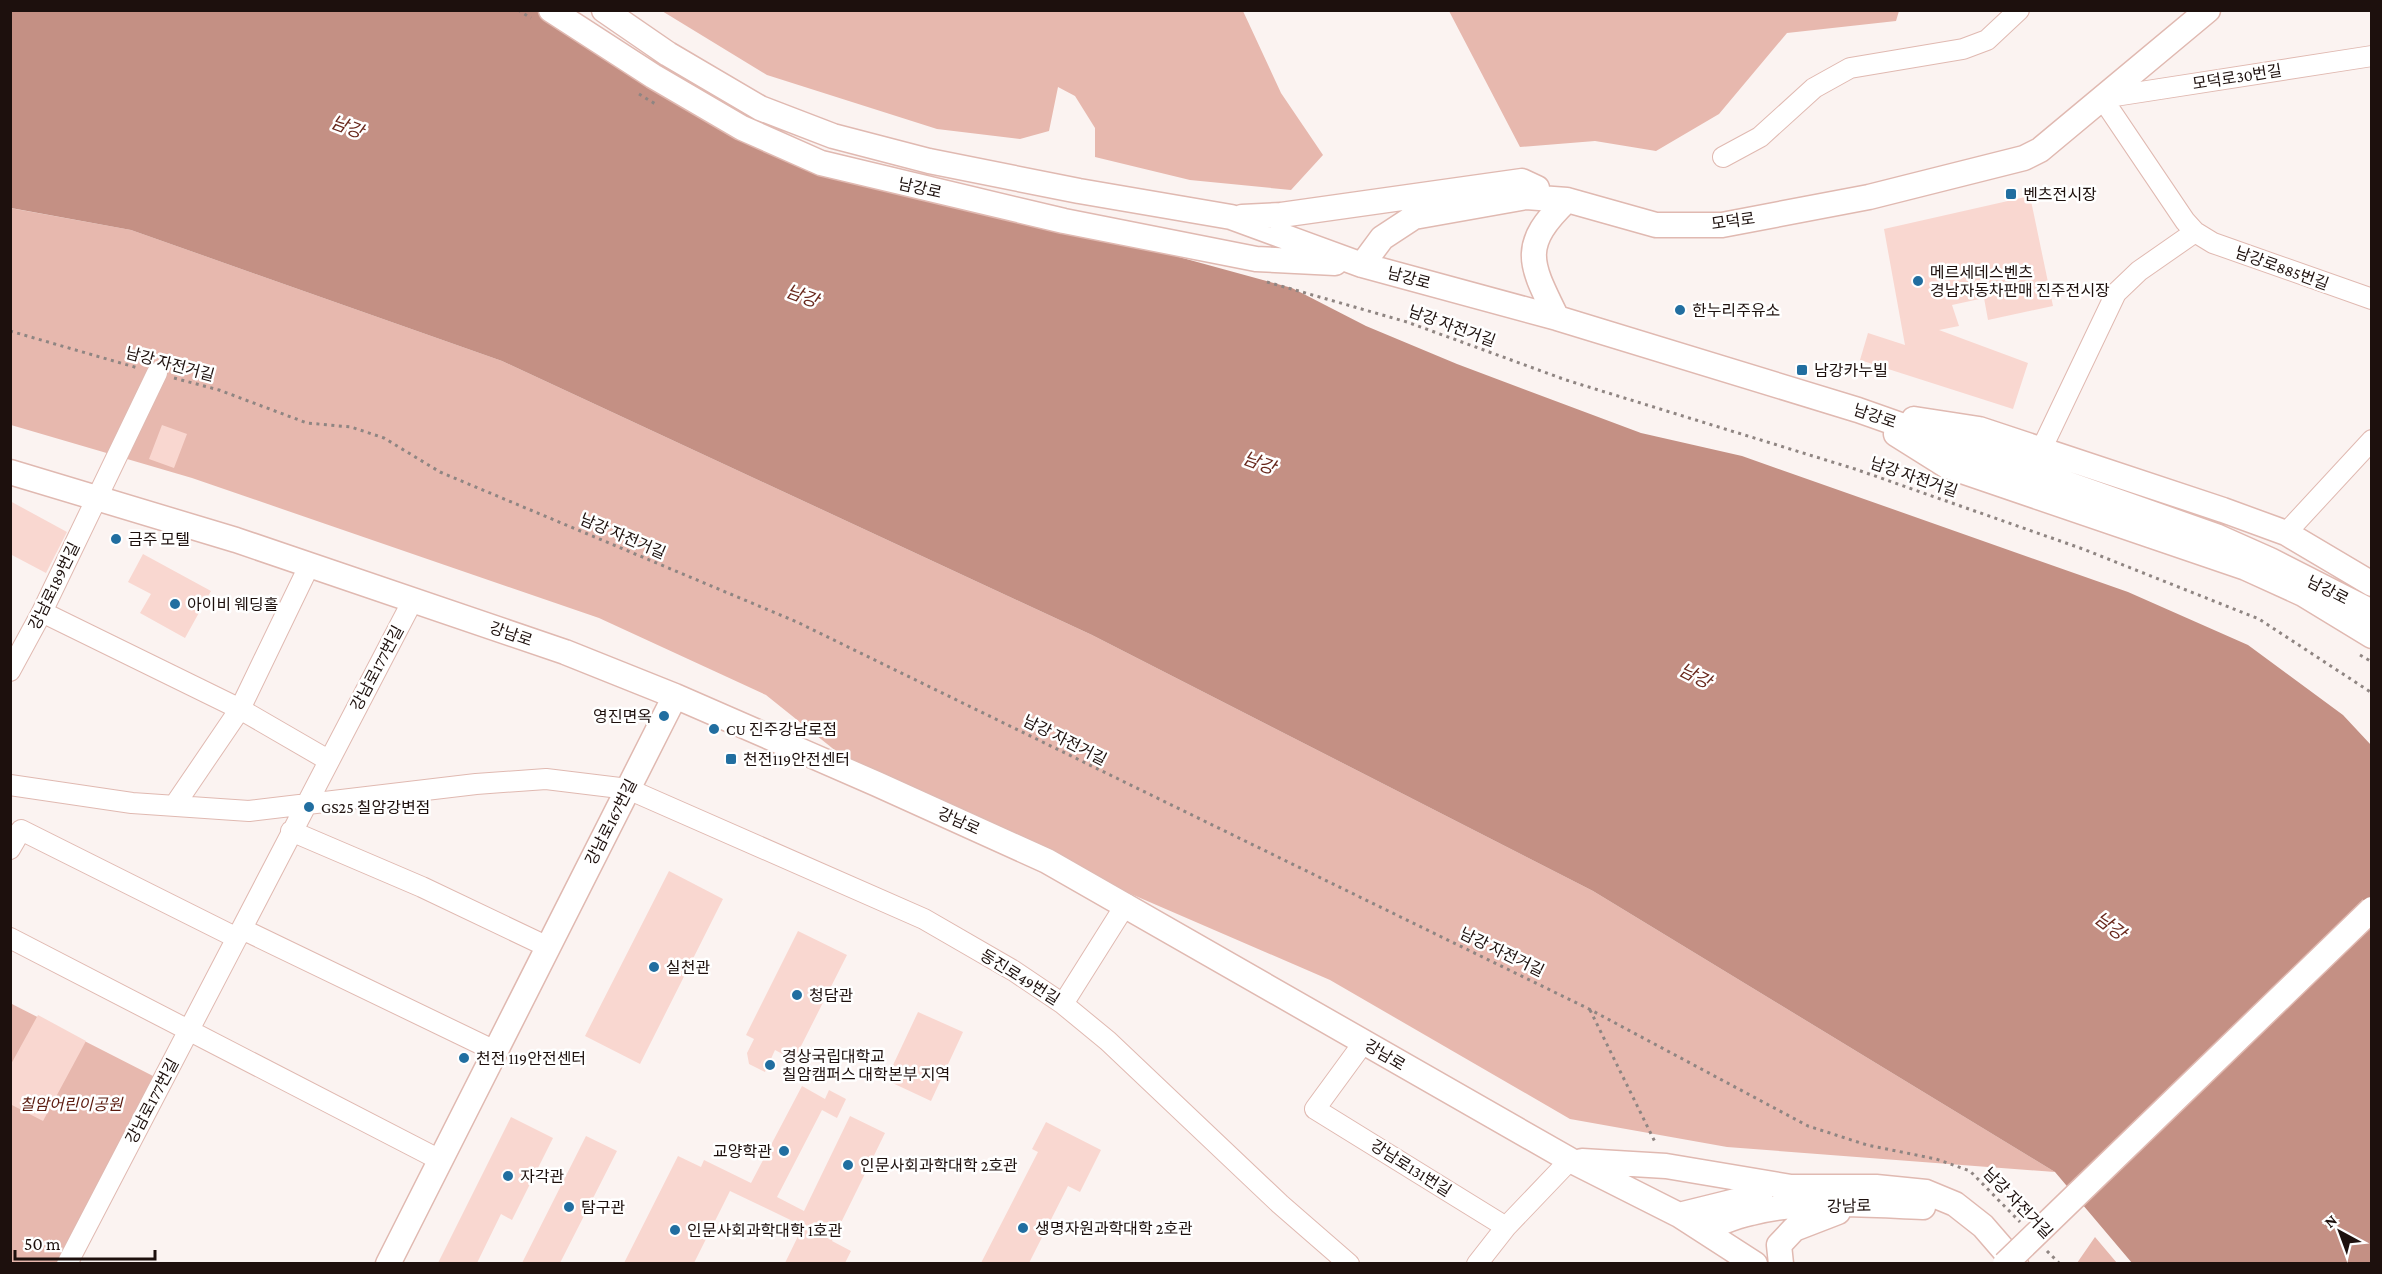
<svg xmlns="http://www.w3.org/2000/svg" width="2382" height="1274" viewBox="0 0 2382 1274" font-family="'Crimson Pro','Noto Sans KR',serif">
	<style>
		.green { fill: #e7b8ae }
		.water { fill: #c49084 }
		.building { fill: #f9d7d0 }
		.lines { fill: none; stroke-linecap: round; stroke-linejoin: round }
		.minor-casing { stroke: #e0b9b1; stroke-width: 22 }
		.tertiary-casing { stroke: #e0b9b1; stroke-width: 27 }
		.path { stroke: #8f8582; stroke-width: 3; stroke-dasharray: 3 4.5; stroke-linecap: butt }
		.minor { stroke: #fff; stroke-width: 20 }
		.tertiary { stroke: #fff; stroke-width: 24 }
		.tertiary-bridge-casing { stroke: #e0b9b1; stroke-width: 27; stroke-linecap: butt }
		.tertiary-bridge { stroke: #fff; stroke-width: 24 }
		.poi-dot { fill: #216ea0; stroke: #fff; stroke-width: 2 }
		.labels { text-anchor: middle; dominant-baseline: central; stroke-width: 5; stroke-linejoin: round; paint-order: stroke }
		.street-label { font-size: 16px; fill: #1d100d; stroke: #fff }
		.poi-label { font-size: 16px; fill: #1d100d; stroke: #fff; text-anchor: start }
		.park-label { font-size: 16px; font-style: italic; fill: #5b1b0f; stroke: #fff }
		.water-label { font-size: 18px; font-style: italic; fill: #69281c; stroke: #fff }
	</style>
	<rect width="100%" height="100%" fill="#fbf3f1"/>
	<!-- green -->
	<path class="green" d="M662,11H1243L1281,93L1323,155L1291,190L1190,180L1095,157V128L1075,96L1058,87L1049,131L1020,139L937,129L767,75Z
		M1449,11H1899L1896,21L1787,33L1719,114L1656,151L1595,141L1520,147Z
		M10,208L131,230L502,361L1092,635L1593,891L2055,1172L1727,1147L1570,1119L1330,980L877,784L766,695L599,618L192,478L11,425Z
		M10,1003L155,1077L61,1263H11Z
		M2095,1237L2117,1263H2077Z"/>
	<!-- water -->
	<path class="water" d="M10,11H563L785,149L1292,288L1366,326L1457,364L1641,433L1742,456L2128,592L2248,645L2343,715L2371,745V1263H2132L2055,1172L1593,891L1092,635L502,361L131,230L11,208Z"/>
	<!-- building -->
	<path class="building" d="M2030,196L2053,306L1988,320L1984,298L1952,305L1959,326L1939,330L2028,363L2013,409L1860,360L1868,333L1905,345L1884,229Z
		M162,425L187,434L174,468L149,459Z
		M10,501L67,532L46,573L10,554Z
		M143,554L211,591L185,638L140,613L151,594L128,582Z
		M669,871L723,899L640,1064L585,1036Z
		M798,931L847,955L794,1060L775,1050L765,1072L749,1064L747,1053L754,1039L746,1035Z
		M918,1012L963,1032L931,1101L886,1080Z
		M38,1015L86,1041L43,1121L10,1104V1066Z
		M802,1086L825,1099L829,1090L846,1099L837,1118L822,1110L777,1197L804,1211L850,1116L885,1133L832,1241L851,1251L845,1263H785L803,1226L730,1191L694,1263H624L678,1156L701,1167L704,1160L751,1183Z
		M511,1117L553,1138L512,1220L501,1214L477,1263H438Z
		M1046,1122L1101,1150L1080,1192L1068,1186L1029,1263H981L1038,1152L1032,1149Z
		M586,1136L617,1151L560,1263H522Z"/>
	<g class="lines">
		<!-- minor casing -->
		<g class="minor-casing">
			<path id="minor" d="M2372,56L2102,98L2185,221L2195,232L2213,243L2372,299
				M1723,157L1760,137L1814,88L1850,68L1963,49L1987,40L2019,10
				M2041,450L2116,293L2139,271L2195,232
				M2286,533L2372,440
				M42,612L240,709L328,760
				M10,671L42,612L157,373
				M10,785L132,803L249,811L476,784L546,779L628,789L924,919L1014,971L1063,1004L1108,1041L1280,1204L1349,1264
				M174,806L240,709L309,566
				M291,831L422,887L548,947
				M10,849L21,830L237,938
				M242,929L495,1051
				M10,938L440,1160
				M1063,1004L1126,904
				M1364,1042L1315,1109L1506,1227
				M67,1264L413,600
				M1477,1264L1506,1227L1570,1160"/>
		</g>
		<!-- tertiary casing -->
		<g class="tertiary-casing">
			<path id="tertiary" d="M551,10L653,76L742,128L821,163L1064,221L1256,259L1335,263
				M604,10L668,54L760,108L833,136L929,161L1079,191L1231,217L1362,265L1557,318L1858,410L2216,536L2270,560L2372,612
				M1242,217L1281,215L1522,181L1537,188
				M1362,265L1382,238L1414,217L1526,197L1567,200L1656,225H1722L1869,197L2024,158L2040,150L2208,10
				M1557,318C1530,263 1519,246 1567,200
				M1914,419L1979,429L2223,510L2286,533L2372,584
				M1896,434L1947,466L2246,568L2303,594L2372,636
				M10,472L236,540L565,652L675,696L877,784L1047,861L1570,1160L1679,1215L1755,1264
				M1582,1161L1666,1166L1791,1187H1876L1926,1192L1955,1204L1983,1226L2016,1264
				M1679,1215L1760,1195
				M1703,1229C1719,1224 1735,1216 1751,1213C1806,1199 1867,1205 1923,1207
				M388,1264L675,696
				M1781,1264L1779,1245L1794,1229L1838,1212"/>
		</g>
		<!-- path -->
		<path class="path" d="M518,10L531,18
			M639,94L657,105
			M1267,282L1407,322L1566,380L1855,469L2083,549L2259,619L2372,693
			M10,331L138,368
			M174,378L219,390L307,423L351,427L384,438L440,472L797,622L1589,1009L1808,1126L1867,1145L1936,1159L1970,1171L2020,1222
			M2360,655L2372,662
			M1590,1010L1656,1144
			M2047,1251L2060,1264"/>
		<!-- minor -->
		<use href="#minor" class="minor"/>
		<!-- tertiary -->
		<use href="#tertiary" class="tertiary"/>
		<!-- tertiary-bridge casing -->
		<g class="tertiary-bridge-casing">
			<path id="tertiary-bridge" d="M2005,1264L2372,909"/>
		</g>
		<!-- tertiary-bridge -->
		<use href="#tertiary-bridge" class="tertiary-bridge"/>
	</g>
	<!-- markers -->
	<g class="poi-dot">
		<rect x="2005" y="188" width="12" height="12" rx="3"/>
		<circle cx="1918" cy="281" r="6"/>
		<circle cx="1680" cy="310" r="6"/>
		<rect x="1796" y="364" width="12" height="12" rx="3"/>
		<circle cx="116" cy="539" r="6"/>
		<circle cx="175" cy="604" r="6"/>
		<circle cx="664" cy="716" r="6"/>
		<circle cx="714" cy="729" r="6"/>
		<rect x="725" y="753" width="12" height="12" rx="3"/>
		<circle cx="309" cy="807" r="6"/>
		<circle cx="654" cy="967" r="6"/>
		<circle cx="797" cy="995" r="6"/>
		<circle cx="464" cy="1058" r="6"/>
		<circle cx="770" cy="1065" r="6"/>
		<circle cx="784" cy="1151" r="6"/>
		<circle cx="848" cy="1165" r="6"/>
		<circle cx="508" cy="1176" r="6"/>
		<circle cx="569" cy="1207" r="6"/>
		<circle cx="1023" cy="1228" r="6"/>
		<circle cx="675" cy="1230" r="6"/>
	</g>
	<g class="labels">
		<!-- street labels -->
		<g class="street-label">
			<text transform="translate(2237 77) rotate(-9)">모덕로30번길</text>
			<text transform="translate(920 188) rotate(13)">남강로</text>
			<text transform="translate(1733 221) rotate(-8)">모덕로</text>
			<text transform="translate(2282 268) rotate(20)">남강로885번길</text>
			<text transform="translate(1409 278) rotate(15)">남강로</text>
			<text transform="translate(1452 326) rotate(20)">남강 자전거길</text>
			<text transform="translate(170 364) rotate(15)">남강 자전거길</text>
			<text transform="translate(1875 416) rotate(19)">남강로</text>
			<text transform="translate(1914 477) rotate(19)">남강 자전거길</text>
			<text transform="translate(623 536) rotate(23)">남강 자전거길</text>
			<text transform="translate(54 586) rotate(-64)">강남로189번길</text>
			<text transform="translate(2328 590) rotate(27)">남강로</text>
			<text transform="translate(511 634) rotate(19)">강남로</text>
			<text transform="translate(377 668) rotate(-62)">강남로177번길</text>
			<text transform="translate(1065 740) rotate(27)">남강 자전거길</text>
			<text transform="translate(959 821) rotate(24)">강남로</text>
			<text transform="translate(611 822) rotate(-63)">강남로167번길</text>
			<text transform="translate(1502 952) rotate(26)">남강 자전거길</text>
			<text transform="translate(1020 977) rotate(32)">동진로49번길</text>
			<text transform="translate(1385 1055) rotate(31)">강남로</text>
			<text transform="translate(152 1101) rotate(-62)">강남로177번길</text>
			<text transform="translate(1411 1168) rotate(32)">강남로131번길</text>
			<text transform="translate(2018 1203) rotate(46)">남강 자전거길</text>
			<text transform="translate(1849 1206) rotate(-1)">강남로</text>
		</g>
		<!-- poi labels -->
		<g class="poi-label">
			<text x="2023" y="194">벤츠전시장</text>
			<text x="1930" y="272">메르세데스벤츠<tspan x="1930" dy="18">경남자동차판매 진주전시장</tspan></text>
			<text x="1692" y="310">한누리주유소</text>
			<text x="1814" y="370">남강카누빌</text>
			<text x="128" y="539">금주 모텔</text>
			<text x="187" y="604">아이비 웨딩홀</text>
			<text x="652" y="716" text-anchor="end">영진면옥</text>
			<text x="726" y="729">CU 진주강남로점</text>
			<text x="743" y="759">천전119안전센터</text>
			<text x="321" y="807">GS25 칠암강변점</text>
			<text x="666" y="967">실천관</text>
			<text x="809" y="995">청담관</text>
			<text x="782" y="1056">경상국립대학교<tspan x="782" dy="18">칠암캠퍼스 대학본부 지역</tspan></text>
			<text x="476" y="1058">천전 119안전센터</text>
			<text x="772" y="1151" text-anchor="end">교양학관</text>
			<text x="860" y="1165">인문사회과학대학 2호관</text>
			<text x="520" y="1176">자각관</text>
			<text x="581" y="1207">탐구관</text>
			<text x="1035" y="1228">생명자원과학대학 2호관</text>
			<text x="687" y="1230">인문사회과학대학 1호관</text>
		</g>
		<!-- park labels -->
		<g class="park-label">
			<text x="71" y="1104">칠암어린이공원</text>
		</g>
		<!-- water labels -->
		<g class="water-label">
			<text transform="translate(347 127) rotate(21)">남강</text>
			<text transform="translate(802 296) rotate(20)">남강</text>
			<text transform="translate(1259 463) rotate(20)">남강</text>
			<text transform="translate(1695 676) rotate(27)">남강</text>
			<text transform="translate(2110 926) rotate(37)">남강</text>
		</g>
	</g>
	<!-- border -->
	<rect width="2382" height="1274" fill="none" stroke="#1d100d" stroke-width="24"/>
	<!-- north arrow -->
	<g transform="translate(2340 1232) rotate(319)" stroke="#ffffff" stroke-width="4.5" paint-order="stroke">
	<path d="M0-4.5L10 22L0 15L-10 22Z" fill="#1d100d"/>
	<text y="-9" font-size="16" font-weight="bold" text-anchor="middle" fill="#1d100d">N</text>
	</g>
	<!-- scale -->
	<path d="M15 1250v9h140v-9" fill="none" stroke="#1d100d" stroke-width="3"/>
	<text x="24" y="1250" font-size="18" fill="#1d100d" stroke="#ffffff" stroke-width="4.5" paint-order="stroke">50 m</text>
</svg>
